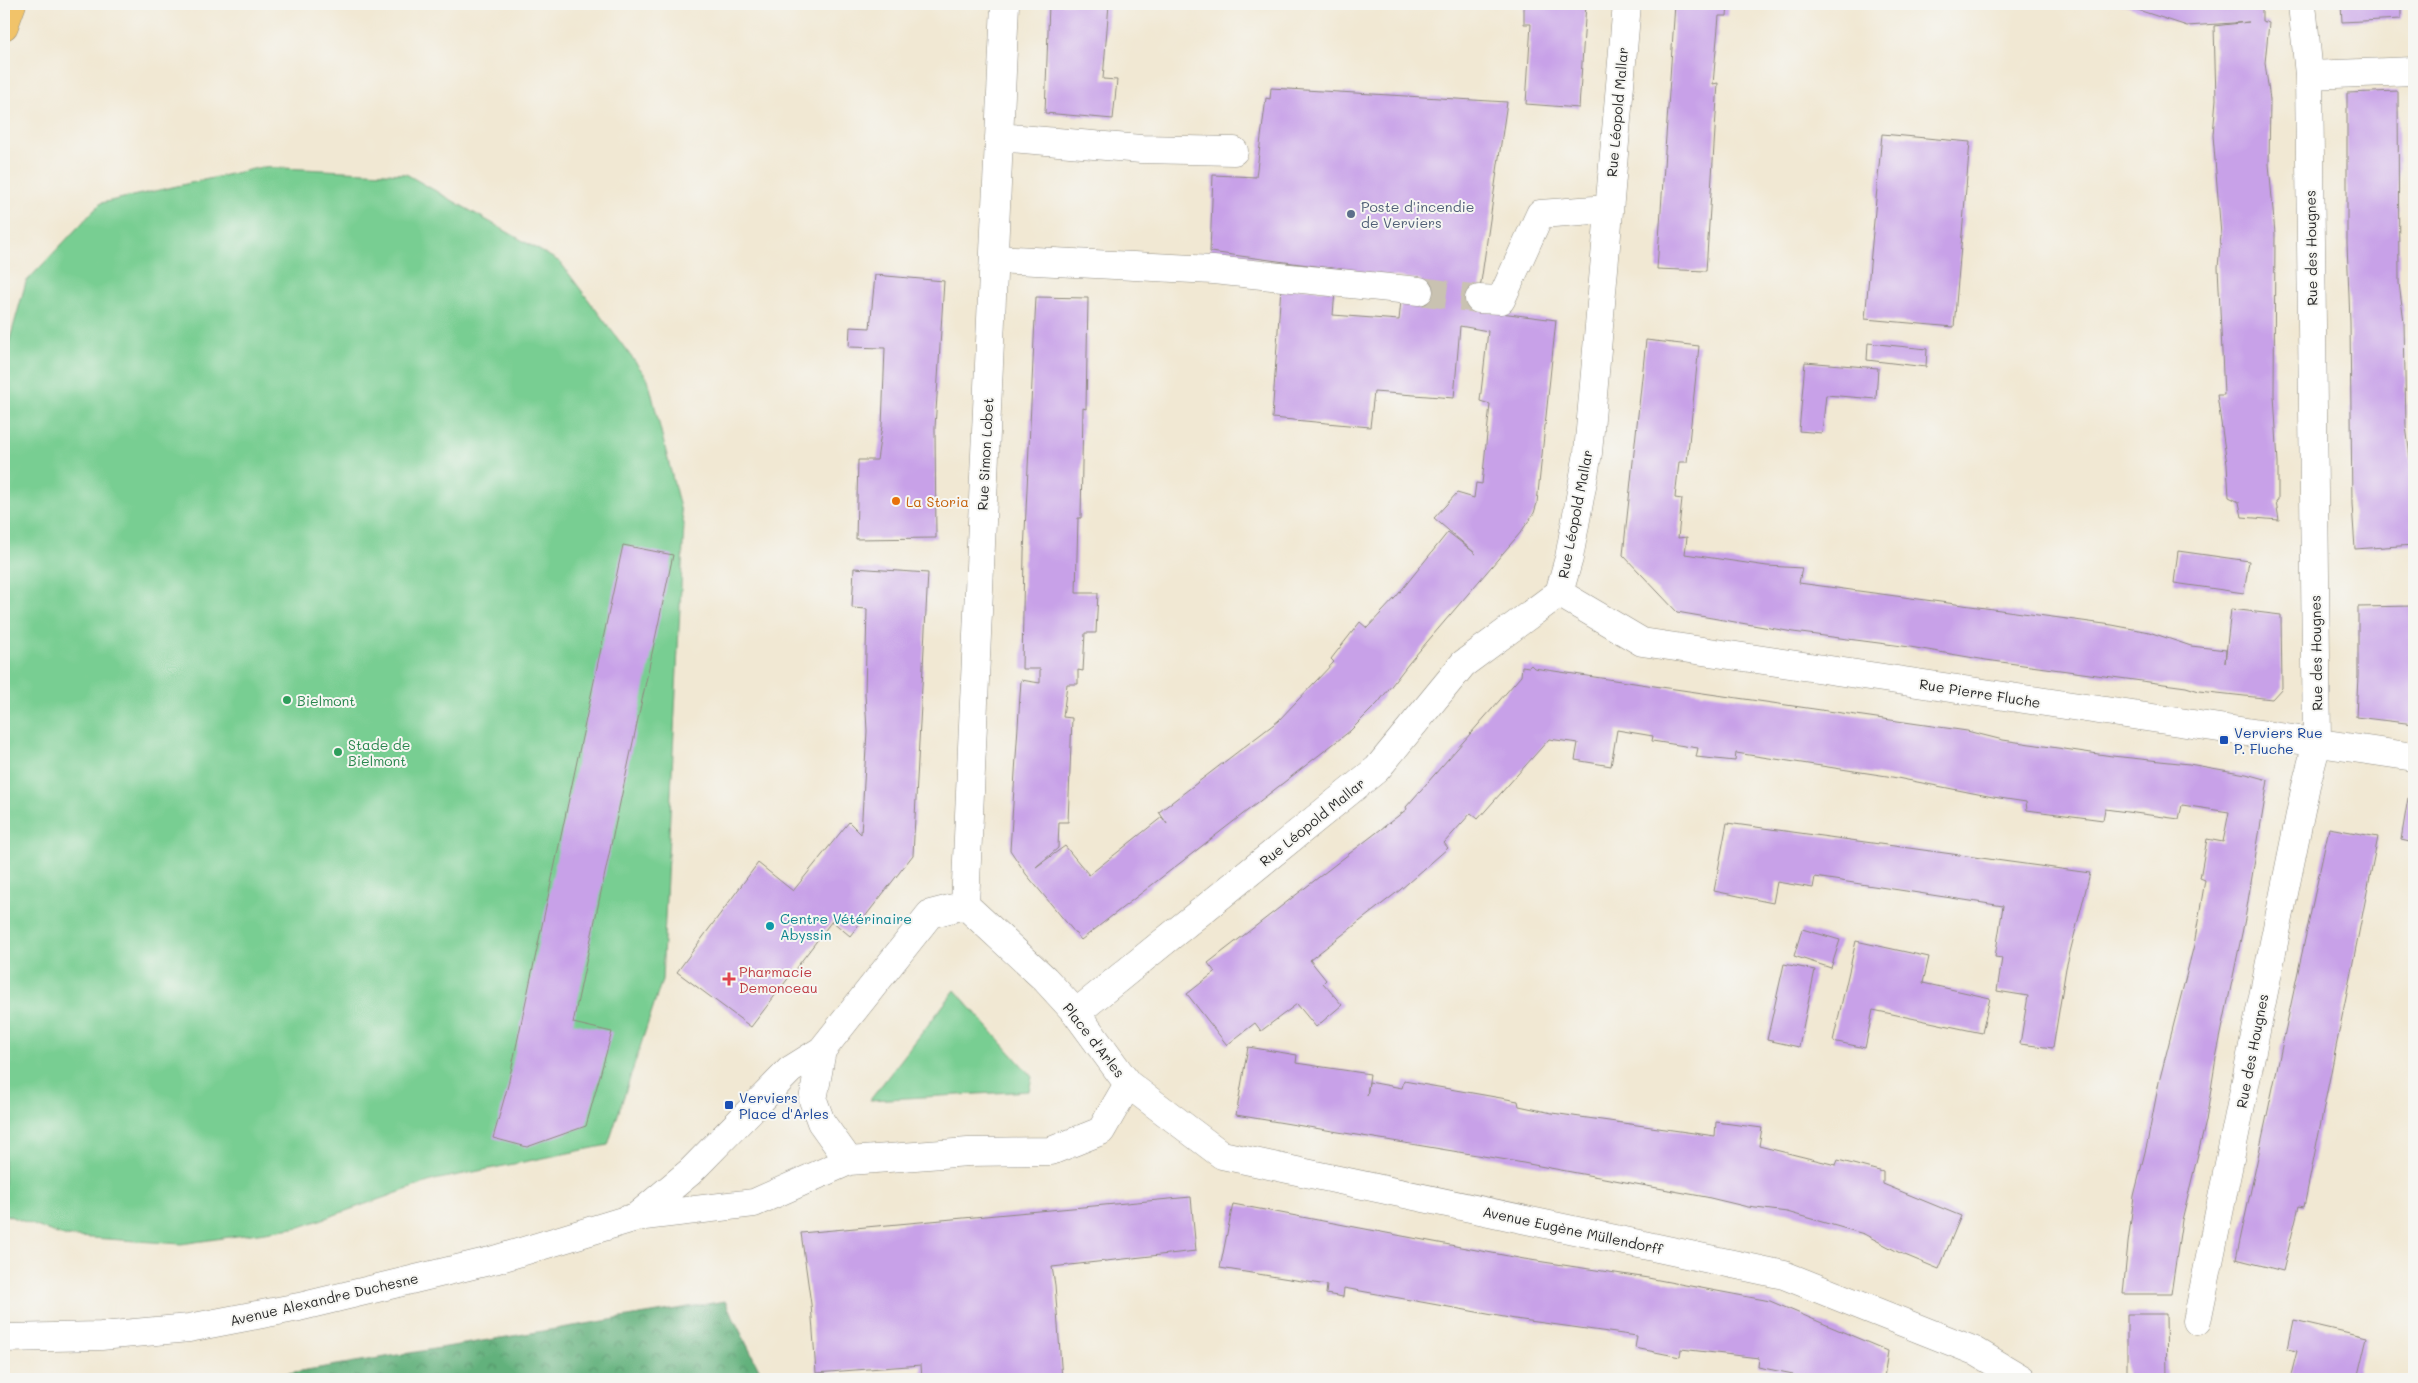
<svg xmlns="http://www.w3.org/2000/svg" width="2418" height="1383" viewBox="0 0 2418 1383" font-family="Mali,sans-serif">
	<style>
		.green { fill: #78ce92; stroke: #527c5e }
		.forest { fill: url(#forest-crowns); stroke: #466e54 }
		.building { fill: #c8a1e8 }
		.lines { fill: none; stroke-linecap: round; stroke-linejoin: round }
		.minor-tunnel { stroke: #c9c2b1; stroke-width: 28; stroke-dasharray: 28 14; stroke-linecap: butt }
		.minor-casing { stroke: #8e8a7f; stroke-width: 29 }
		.highway-casing { stroke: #8e8a7f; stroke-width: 29 }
		.minor { stroke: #fff; stroke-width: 28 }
		.highway { stroke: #f1c369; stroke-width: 28 }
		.service-dot { fill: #5c6f8a; stroke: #f6f6f2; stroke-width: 2 }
		.food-dot { fill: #e8710a; stroke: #f6f6f2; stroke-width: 2 }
		.leisure-dot { fill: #2e9e5b; stroke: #f6f6f2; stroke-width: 2 }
		.transit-dot { fill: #1a4fb4; stroke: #f6f6f2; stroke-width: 2 }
		.culture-dot { fill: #0f9aa8; stroke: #f6f6f2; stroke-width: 2 }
		.health-dot { fill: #e0444e; stroke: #f6f6f2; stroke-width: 2 }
		.labels { text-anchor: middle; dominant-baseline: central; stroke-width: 4; stroke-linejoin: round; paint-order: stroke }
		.street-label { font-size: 14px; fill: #2b2b2b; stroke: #f6f6f2 }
		.service-label { font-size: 14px; fill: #4e5e75; stroke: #f6f6f2; text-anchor: start }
		.food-label { font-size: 14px; fill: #c56008; stroke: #f6f6f2; text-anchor: start }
		.leisure-label { font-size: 14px; fill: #27864d; stroke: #f6f6f2; text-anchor: start }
		.transit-label { font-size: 14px; fill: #164399; stroke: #f6f6f2; text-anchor: start }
		.culture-label { font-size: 14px; fill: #0d838f; stroke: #f6f6f2; text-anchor: start }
		.health-label { font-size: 14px; fill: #be3a42; stroke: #f6f6f2; text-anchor: start }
	</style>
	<defs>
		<pattern id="forest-crowns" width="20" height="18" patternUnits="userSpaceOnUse" patternTransform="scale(1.25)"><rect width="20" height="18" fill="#62b17c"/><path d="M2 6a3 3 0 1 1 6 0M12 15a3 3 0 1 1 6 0" fill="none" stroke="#519066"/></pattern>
	</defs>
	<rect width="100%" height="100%" fill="#f6f6f2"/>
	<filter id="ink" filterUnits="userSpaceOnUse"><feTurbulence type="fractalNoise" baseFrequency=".02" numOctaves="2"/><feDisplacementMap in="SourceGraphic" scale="10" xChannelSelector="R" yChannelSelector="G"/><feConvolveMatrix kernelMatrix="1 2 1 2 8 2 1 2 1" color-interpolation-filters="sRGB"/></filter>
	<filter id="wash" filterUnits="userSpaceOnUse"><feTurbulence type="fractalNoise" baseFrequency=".0096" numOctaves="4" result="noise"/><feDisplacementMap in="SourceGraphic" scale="20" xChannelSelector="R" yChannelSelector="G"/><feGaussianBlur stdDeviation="1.12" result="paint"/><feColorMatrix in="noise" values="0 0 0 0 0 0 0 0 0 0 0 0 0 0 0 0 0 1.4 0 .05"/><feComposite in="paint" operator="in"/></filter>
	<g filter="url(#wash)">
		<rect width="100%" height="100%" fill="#f1e8d3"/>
		<!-- green -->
		<path class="green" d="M262,167L406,174L560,262L648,379L684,524L662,980L608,1145L434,1180L300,1227L181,1244L63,1236L4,1214V360L26,282L101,203Z
			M955,990L1032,1077L1029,1091L870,1100Z"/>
		<!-- forest -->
		<path class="forest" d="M725,1301L764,1379H252Z"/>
		<g id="blocks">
			<!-- building -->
			<path class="building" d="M1049,4H1109L1103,79L1117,80L1113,119L1045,113Z
				M1524,4H1586L1579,108L1526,104L1531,24H1524Z
				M1675,4H1728L1727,16H1719L1713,84L1718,83L1706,271L1657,269Z
				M2120,4H2259L2262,5V21L2269,23L2265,63L2270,100L2269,164L2275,234L2274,395L2278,463V500L2276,501L2279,520L2242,517L2239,502L2229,497L2227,464L2217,395H2224L2218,267L2221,235L2213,135L2216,99L2214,26L2249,22L2187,26Z
				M2341,4H2401V19L2342,22Z
				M1271,88L1507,102L1477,310L1556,320L1537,503L1534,513L1521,532L1409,663L1378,703L1350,731L1081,940L1026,874L1010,850L1021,680L1040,683V669H1022L1024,553L1036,297L1088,298L1086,409L1083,408L1081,518H1078L1076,593H1098L1096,633H1085L1083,671L1078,670V684H1067L1063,717L1072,718L1068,822H1059L1058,848L1036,867L1065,846L1089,875L1162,817L1167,824L1159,812L1278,721L1334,662L1331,659L1360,622L1367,628L1396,597L1448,532L1476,554L1434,518L1457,493L1474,498L1476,483L1482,484L1490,404L1480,401L1488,331L1460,326L1454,398L1374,392L1370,427L1272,418L1281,287L1335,291L1333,315L1399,320L1401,301L1441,305L1417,302L1421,280L1210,252L1213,175L1256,177L1266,98L1270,99Z
				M2398,91L2399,283L2404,323L2406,426L2414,488V545L2355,549L2352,504L2350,322L2347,243V93Z
				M1882,134L1970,142L1954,327L1865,319Z
				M875,275L944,281L935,428L936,538L856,539L858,460H877L882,426L885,348L849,347L850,327L870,328Z
				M1646,340L1699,346L1687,462H1679L1675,498L1682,499L1678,538L1687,537L1685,554L1767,566L1802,568L1799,583L2112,625L2149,632L2191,646L2226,650L2225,663L2231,609L2281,615L2282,688L2272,699L2199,691L2186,687L1986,660L1910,647L1793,632L1677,612L1623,555Z
				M1868,343L1927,349L1926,367L1867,360Z
				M1805,362L1878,368L1876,399L1826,395L1822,433L1799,431Z
				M623,545L673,555L573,1023L612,1032L586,1126L527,1147L493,1138L508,1085Z
				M2178,551L2249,561L2244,593L2174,583Z
				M854,568L928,573L913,855L850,936L832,921L751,1027L677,972L758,863L793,891L849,822L861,834L867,731L865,694L867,609L852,608Z
				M2414,606V724L2356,717L2358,676V607Z
				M1531,665L1534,668L1661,687L1967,731L2003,740L2112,756L2189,764L2246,774L2268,780L2245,919L2216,1058L2206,1121L2182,1220L2171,1294H2123L2128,1243L2134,1196L2147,1144L2159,1082L2194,945L2205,880L2200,878L2207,839L2223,842L2229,812L2182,805L2179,819L2105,809L2103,820L2027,810L2026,802L1993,797L1887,776L1736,753L1735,761L1696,757L1698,748L1652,741L1653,736L1617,730L1611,766L1575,760L1578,743L1549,739L1478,819L1471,813L1444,843L1448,848L1400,890L1310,960L1326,980L1323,983L1342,1005L1316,1027L1297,1004L1261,1031L1255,1023L1227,1045L1187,994L1215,972L1208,963L1407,809L1406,807L1521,676L1522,666L1529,667Z
				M2408,798H2414V843L2401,840Z
				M1727,823L2090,873L2066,968L2053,1048L2020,1044L2028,996L1997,991L2002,958L1995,957L2003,906L1815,877L1813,888L1777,882L1773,903L1714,891Z
				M2329,828L2378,837L2304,1207L2299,1206L2283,1271L2236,1259Z
				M1802,929L1840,940L1831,968L1794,956Z
				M1856,941L1929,957L1923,983L1990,998L1982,1033L1873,1010L1865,1048L1833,1041Z
				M1784,964L1815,970L1799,1047L1767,1040Z
				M1248,1047L1297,1055L1296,1063L1370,1074L1367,1096L1369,1082L1402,1088L1404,1081L1518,1101L1519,1106L1552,1113L1715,1136L1716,1122L1762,1128L1759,1146L1836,1165L1838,1160L1883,1172V1184L1961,1216L1939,1269L1900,1253L1864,1234L1787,1212L1748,1207L1706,1197L1507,1160L1236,1115Z
				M1191,1197L1196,1251L1052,1267L1055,1285L1062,1379H922L921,1365L816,1373L811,1304L801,1233Z
				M1233,1204L1524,1259L1648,1278L1770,1301L1888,1351L1884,1379H1792L1793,1374L1758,1367L1759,1358L1681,1349L1680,1357L1635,1348L1637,1336L1515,1319L1344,1288L1343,1297L1326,1294L1327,1285L1220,1268Z
				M2127,1314H2166L2167,1379H2127Z
				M2294,1320L2367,1337L2357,1379H2290L2297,1351L2288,1349Z"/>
		</g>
	</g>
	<g filter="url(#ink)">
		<use href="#blocks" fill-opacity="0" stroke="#8e8a7f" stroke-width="1"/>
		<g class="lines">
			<!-- minor-tunnel -->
			<path class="minor-tunnel" d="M1419,291L1479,299"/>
			<!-- minor casing -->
			<g class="minor-casing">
				<path id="minor" d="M2309,75L2414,71
					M999,137L1141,149L1234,151
					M994,259L1213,270L1419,291
					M1479,299L1501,300L1540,214L1608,209
					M1559,593L1642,642L2414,757
					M965,905L1045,979L1076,1013L1128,1084L1222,1155L1784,1275L1975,1351L2022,1379
					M965,905L1005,4
					M965,905L930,914L822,1050L813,1100L821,1122L849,1161L968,1152L1051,1151L1101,1131L1128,1084
					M1076,1013L1377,769L1463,664L1559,593L1569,558L1588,453L1627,4
					M636,1217L690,1172L790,1070L822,1050
					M2197,1321L2306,785L2317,743L2309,75L2302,4
					M4,1338L101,1336L189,1328L299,1307L494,1260L636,1217L754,1203L849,1161"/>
			</g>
			<!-- highway casing -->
			<g class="highway-casing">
				<path id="highway" d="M4,26L12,4"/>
			</g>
			<!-- minor -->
			<use href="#minor" class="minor"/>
			<!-- highway -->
			<use href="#highway" class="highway"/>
		</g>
	</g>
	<!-- markers -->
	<circle class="service-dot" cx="1351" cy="214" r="5"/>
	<circle class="food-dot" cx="896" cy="501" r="5"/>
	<g class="leisure-dot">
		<circle cx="287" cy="700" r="5"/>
		<circle cx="338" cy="752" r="5"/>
	</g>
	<g class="transit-dot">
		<rect x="2219" y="735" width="10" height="10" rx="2.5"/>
		<rect x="724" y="1100" width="10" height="10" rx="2.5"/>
	</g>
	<circle class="culture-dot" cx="770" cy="926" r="5"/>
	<path class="health-dot" d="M726.5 971.5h5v5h5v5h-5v5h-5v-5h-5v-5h5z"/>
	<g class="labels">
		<!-- street labels -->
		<g class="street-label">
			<text transform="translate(1617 112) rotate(-85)">Rue Léopold Mallar</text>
			<text transform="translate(2311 248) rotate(-91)">Rue des Hougnes</text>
			<text transform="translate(985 454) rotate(-87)">Rue Simon Lobet</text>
			<text transform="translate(1575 514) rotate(-79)">Rue Léopold Mallar</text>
			<text transform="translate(2316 653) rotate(-91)">Rue des Hougnes</text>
			<text transform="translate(1980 693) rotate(9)">Rue Pierre Fluche</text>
			<text transform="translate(1312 822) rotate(-39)">Rue Léopold Mallar</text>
			<text transform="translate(1094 1040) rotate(52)">Place d'Arles</text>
			<text transform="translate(2252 1051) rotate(-79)">Rue des Hougnes</text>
			<text transform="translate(1573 1230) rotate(12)">Avenue Eugène Müllendorff</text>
			<text transform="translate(324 1299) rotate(-13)">Avenue Alexandre Duchesne</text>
		</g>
		<!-- service labels -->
		<g class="service-label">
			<text x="1361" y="206">Poste d'incendie<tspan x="1361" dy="16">de Verviers</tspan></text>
		</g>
		<!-- food labels -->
		<g class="food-label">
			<text x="906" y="501">La Storia</text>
		</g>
		<!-- leisure labels -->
		<g class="leisure-label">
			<text x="297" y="700">Bielmont</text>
			<text x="348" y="744">Stade de<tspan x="348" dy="16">Bielmont</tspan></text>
		</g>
		<!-- transit labels -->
		<g class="transit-label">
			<text x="2234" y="732">Verviers Rue<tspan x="2234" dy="16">P. Fluche</tspan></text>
			<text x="739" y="1097">Verviers<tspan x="739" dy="16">Place d'Arles</tspan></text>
		</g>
		<!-- culture labels -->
		<g class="culture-label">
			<text x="780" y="918">Centre Vétérinaire<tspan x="780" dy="16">Abyssin</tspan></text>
		</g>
		<!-- health labels -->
		<g class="health-label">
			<text x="739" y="971">Pharmacie<tspan x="739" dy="16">Demonceau</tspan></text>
		</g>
	</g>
	<!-- margin -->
	<rect width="2418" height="1383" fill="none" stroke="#f6f6f2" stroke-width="20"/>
</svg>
